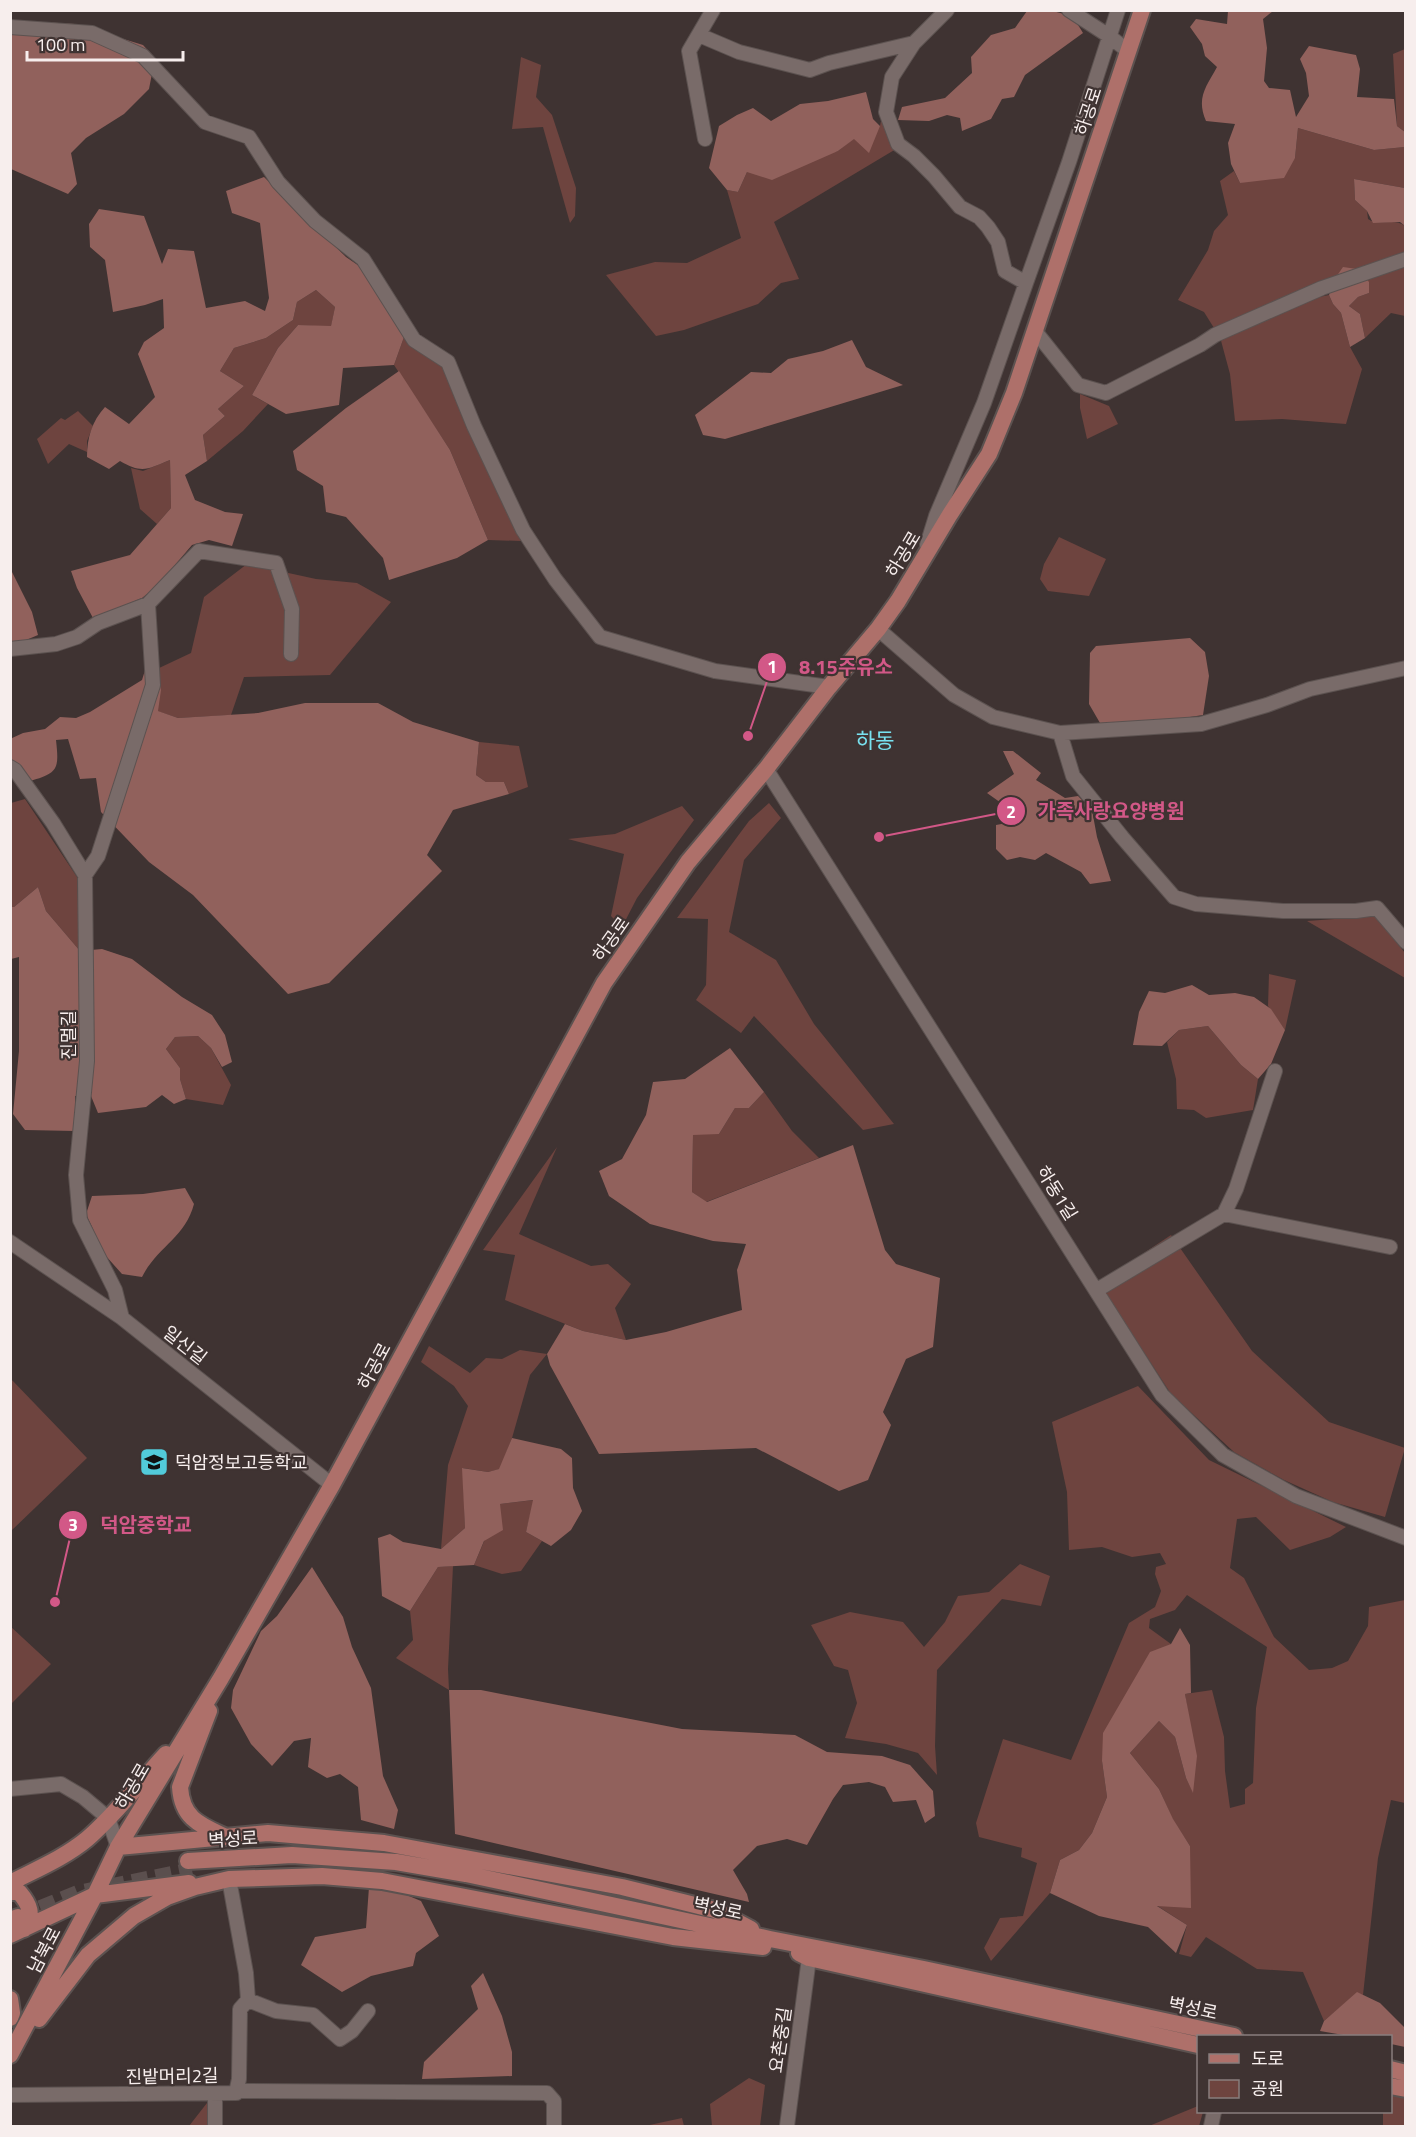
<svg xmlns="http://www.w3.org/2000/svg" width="1416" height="2137" viewBox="0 0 1416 2137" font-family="'Titillium Web','Noto Sans KR',sans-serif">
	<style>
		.green { fill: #6e443f }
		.forest { fill: #91615c }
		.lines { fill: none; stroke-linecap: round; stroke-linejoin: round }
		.major-tunnel { stroke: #5b4f4e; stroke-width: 16; stroke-dasharray: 16 8; stroke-linecap: butt }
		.minor-casing { stroke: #5c5250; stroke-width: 16 }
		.major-casing { stroke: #5c5250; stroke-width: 20 }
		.minor { stroke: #796b69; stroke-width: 14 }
		.major { stroke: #ae706a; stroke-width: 16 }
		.labels { text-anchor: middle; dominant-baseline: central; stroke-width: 4.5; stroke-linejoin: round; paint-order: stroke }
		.street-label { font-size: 18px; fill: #f7eeed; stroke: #3f3332 }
		.poi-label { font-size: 18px; fill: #f7eeed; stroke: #3f3332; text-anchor: start }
		.quarter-label { font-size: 21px; fill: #78e2f0; stroke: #3f3332 }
		.leader { fill: none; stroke: #d25887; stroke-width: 2 }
		.callout-dot { fill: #d25887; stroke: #3f3332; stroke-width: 2 }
		.mark-label { font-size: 18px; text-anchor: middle; font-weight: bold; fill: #fff }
		.callout-label { font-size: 20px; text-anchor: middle; font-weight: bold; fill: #d25887; stroke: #3f3332; stroke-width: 4.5; stroke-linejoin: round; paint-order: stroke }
	</style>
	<rect width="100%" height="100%" fill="#3f3332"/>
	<!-- green -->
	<path class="green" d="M1405,49V132L1397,126L1393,54Z
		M521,57L541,65L536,97L552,115L576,188L575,216L570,223L543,127L512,129Z
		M882,116L896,149L774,222L799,279L781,283L758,304L684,330L656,336L606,275L655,262L687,263L741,238L727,190L738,192L747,172L838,151L854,138L880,126Z
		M1298,128L1374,150L1405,147V188L1354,179L1355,200L1367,211L1368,219C1379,227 1394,217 1405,226V316L1391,313L1365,338L1360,314L1349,306L1358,297L1369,293L1336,277L1214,328L1204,312L1178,300L1208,250L1214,231L1228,215L1220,181L1234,171L1240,183L1295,158Z
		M316,290L335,307L331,327L298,325L278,348L252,395L268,404L243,431L207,461L203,435L225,416L218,409L244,386L220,371L234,348L266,338L293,320L297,302Z
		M1329,295L1333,304L1341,313L1350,347L1362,369L1346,424L1282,419L1235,421L1230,374L1220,337L1314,298Z
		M404,337L442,366L521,541L488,540L450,450L394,365Z
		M1080,394L1109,406L1118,424L1087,439L1080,408Z
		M78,411L93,426L87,441V452L69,444L48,464L37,439L61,418L65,420Z
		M170,460L171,508L157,524L140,509L131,468L143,471Z
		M1059,537L1106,559L1089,596L1048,591L1040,579L1044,564Z
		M247,564L316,579L357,583L391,602L330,675L244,677L231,715L178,718L157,711V669L191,653L204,597Z
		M479,742L519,746L528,787L509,794L504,782H486L476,775Z
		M25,799L77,877L80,951L46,911L38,887L14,907H11V803Z
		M769,803L781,818L744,860L729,932L776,960L814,1024L894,1124L863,1130L754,1016L741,1033L696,1000L706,985L708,919L677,918L749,821Z
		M682,806L694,820L637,898L622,927L611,916L624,854L568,839L615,834Z
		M1375,916L1405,953V978L1307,921Z
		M1269,974L1296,980L1285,1030L1268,1006Z
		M1208,1026L1241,1065L1258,1079L1253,1110L1206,1118L1194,1110L1177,1109L1176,1079L1167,1042L1179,1030Z
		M198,1036L211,1048L231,1085L223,1105L186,1099L180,1079V1068L166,1049L175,1037Z
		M764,1092L792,1131L819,1158L706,1202L692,1192L693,1134H719L735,1108H749Z
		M557,1147L519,1234L591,1266L608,1264L631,1284L615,1308L626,1340L583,1331L505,1300L515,1255L483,1250Z
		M1171,1235L1252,1351L1329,1422L1405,1448L1385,1517L1333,1502L1284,1480L1234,1452L1171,1394L1099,1283Z
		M429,1346L470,1373L486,1358L502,1359L520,1350L547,1354L530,1375L512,1438L500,1469L488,1472L463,1468L465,1528L441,1549L448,1465L468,1406L454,1386L421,1362Z
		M11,1379L87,1458L11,1531L10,1380Z
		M1138,1386L1209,1460L1346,1527L1330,1537L1290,1550L1256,1517L1237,1519L1230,1568L1244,1578L1274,1637L1309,1670L1332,1668L1348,1661L1368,1626L1369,1607L1405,1600V1803L1391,1800L1378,1858L1363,1995L1357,1993L1324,2021L1303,1972L1257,1969L1206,1937L1191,1957L1179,1954L1187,1925L1156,1905L1190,1846L1173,1820L1159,1789L1130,1753L1159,1721L1175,1737L1186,1778L1193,1792L1189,1719L1185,1694L1212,1690L1224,1737L1225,1771L1230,1808L1245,1804V1789L1253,1783L1256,1708L1267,1647L1187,1595L1175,1610L1150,1619L1149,1628L1171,1644L1102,1761L1107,1797L1092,1833L1079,1850L1060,1860L1050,1893L991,1961L984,1948L1000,1918L1023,1916L1037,1863L1021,1857L1022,1848L979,1837L976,1823L1003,1739L1071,1760L1129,1623L1155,1607L1161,1591L1155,1574L1156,1567L1166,1564L1160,1553L1132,1557L1102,1547L1069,1550L1067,1492L1052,1422Z
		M534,1500L526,1532L542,1541L521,1571L502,1574L474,1565L500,1504Z
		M1020,1564L1050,1576L1041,1606L1002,1599L937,1670L935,1746L937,1775L918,1753L886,1744L845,1738L857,1703L848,1670L834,1666L811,1625L850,1612L903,1622L924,1647L945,1622L958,1596L989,1592Z
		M453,1566L448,1669L449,1690L396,1658L413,1640L410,1611L438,1567Z
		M10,1626L51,1664L11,1704H10Z
		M749,2078L765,2085L760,2126H712L710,2104Z
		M1391,2093L1405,2096V2126H1383V2112H1390Z
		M207,2103V2126H189Z
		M1198,2106V2112H1203L1199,2126H1149Z
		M682,2118L684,2126H645Z"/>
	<!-- forest -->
	<path class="forest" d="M1027,11C1052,11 1070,8 1083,33L1025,75L1014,97L1002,99L991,119L962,131L960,118L947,115L929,121L898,120L902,107L945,98L972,73L971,57L991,35L1015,28Z
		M1228,11H1273L1263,19L1267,48L1264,81L1269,88L1290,90L1296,117L1309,96L1306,73L1300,59L1309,46L1356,55L1360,69L1357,97L1394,99L1397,126L1405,132V147L1374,150L1298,128L1295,158L1284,178L1240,183L1231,164L1228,143L1235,124L1206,121C1196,98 1206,87 1217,67L1205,56L1202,44L1190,27L1196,19L1227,24Z
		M10,20L75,24L143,45L155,58L149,89L124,114L86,138L71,153L77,184L68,194L11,169Z
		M866,92L873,119L880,126L869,153L854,139L838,151L772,180L747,172L738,192L727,190L709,168L719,126L737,115L753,108L771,121L800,104L828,101Z
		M264,177L346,257L362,268L404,337L394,365L343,368L339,405L286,414L252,395L278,348L298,325L331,326L335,307L316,290L297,302L293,320L266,338L234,348L220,371L244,386L218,409L225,416L203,435L207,461L185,475L195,500L225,512L243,514L232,546L209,540L192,545L157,586L142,598L93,618L77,588L71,571L130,555L171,508L170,460C148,469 142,474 120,461L109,469L87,457C87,438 92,421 105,407L129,424L155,397L138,354L144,342L164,328L163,299L145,305L113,312L105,260L90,247L89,224L99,209L144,216L162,264L168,249L194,251L206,308L245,301L265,311L269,298L260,223L232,213L226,191Z
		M1354,179L1405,188V226L1400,222L1373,223L1367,211L1355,200Z
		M1343,267L1357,269L1369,282V293L1358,297L1349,306L1360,314L1365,338L1350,347L1341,313L1333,304L1329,295L1336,277Z
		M852,340L866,367L903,385L725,439L703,435L695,415L751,372L771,373L788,359L823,351Z
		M399,371L450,450L488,540L457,558L389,580L383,558L346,517L326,512L323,486L297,470L293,451L346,408Z
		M10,568L32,612L38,635L19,643L10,644Z
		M1190,638L1205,652L1209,676L1203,715L1164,721L1100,723L1089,704L1090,653L1096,646Z
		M146,667L157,669L161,690L158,711L178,718L258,713L305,703H378L413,722L479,742L476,775L486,782H504L509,794L453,810L427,855L442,871L329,983L288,994L193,895L149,862L101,812L96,778L80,779L68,739L56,740C59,768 59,773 30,781L23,769L11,760L10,739L23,733L45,729L60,717L76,718L90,712L142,680Z
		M1003,751H1013L1041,773L1036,780L1065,798L1078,796L1092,810L1097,837L1111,881L1090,884L1081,872L1046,853L1035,860L1020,857L1007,860L996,849V825L1007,823L1011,810L987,793L1014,774Z
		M38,887L46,911L80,951L102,949L132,959L182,997L212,1015L225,1035L232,1062L222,1067L211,1048L198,1036L175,1037L166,1049L180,1068V1079L186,1099L174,1104L162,1095L146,1107L98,1113L91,1096H75V1131L25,1130L13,1114L19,1051V957L11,959V907H14Z
		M1192,985L1209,995L1235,993L1254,997L1271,1009L1285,1030L1271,1064L1258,1079L1241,1065L1208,1026L1179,1030L1162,1046L1133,1045L1139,1012L1149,991L1165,993Z
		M730,1048L764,1092L749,1108H735L719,1134L693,1135L692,1192L707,1202L853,1145L885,1250L896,1264L940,1278L933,1347L906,1359L883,1412L891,1425L868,1480L839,1491L756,1448L599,1454L550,1365L547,1354L565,1324L583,1331L626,1340L666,1332L742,1310L737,1270L746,1244L713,1241L650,1224L609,1196L599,1171L622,1159L646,1115L653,1082L685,1079Z
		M185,1188L194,1204C185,1238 157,1247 142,1277L122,1274L105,1255L86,1214L92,1196L143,1194Z
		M512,1438L561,1449L572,1458L573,1488L582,1511L571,1530L551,1546L526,1532L533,1500L500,1504L503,1530L484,1541L474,1565L438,1567L410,1611L382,1596L378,1538L390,1534L403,1542L441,1549L465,1528L462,1468L488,1472L499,1469Z
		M312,1567L343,1617L352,1647L371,1688L383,1776L398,1810L394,1829L361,1820L358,1787L340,1774L327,1778L308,1767L311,1738L294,1741L272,1766L251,1744L231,1708L233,1690L261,1631L277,1616Z
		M1180,1628L1190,1645L1191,1693L1185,1694L1197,1756L1193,1793L1186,1778L1175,1737L1159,1721L1130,1753L1159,1789L1173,1819L1190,1846L1191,1908L1157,1906L1187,1925L1176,1953L1148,1927L1099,1916L1050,1893L1060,1860L1079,1850L1092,1833L1107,1797L1102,1761L1103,1733L1150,1652L1171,1644Z
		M449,1690H481L682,1729L795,1735L827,1752L882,1756L910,1765L933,1791L935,1816L925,1823L916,1800L893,1802L885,1787L869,1782L843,1785L833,1799L807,1845L787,1839L757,1846L733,1870L747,1894L749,1902L455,1834Z
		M369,1887L397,1891L421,1901L439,1936L416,1953L413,1966L371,1976L342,1992L301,1965L315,1937L366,1928Z
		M483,1973L502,2016L512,2052V2076L422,2079L424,2062L478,2009L471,1986Z
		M1357,1992L1380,2003L1405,2028V2047L1391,2044L1390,2036H1349L1320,2031L1324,2021Z"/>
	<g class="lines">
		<!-- major-tunnel -->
		<path class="major-tunnel" d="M18,1917L78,1893L192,1870"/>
		<!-- minor casing -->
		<g class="minor-casing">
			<path id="minor" d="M1069,10L1109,36L1128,51
				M10,27L92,33L143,56L205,122L249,137L278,182L315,221L363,259L414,340L448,362L474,426L523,530L555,579L600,637L715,671L829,687
				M699,35L739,52L810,70L829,63L914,43L947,10
				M914,43L892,77L886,112L898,144L914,156L934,176L960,207L979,217L988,227L998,242L1005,271L1026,283L984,403L936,516L927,545
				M705,139L689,51L713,10
				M1026,283L1069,162L1118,10
				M1035,331L1078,385L1106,393L1200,345L1215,335L1322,288L1406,259
				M878,629L954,695L993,717L1060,733L1201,724L1267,705L1310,689L1406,668
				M10,649L56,644L77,637L98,623L148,604
				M1060,733L1073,776L1122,837L1174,897L1196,904L1283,911H1356L1377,908L1406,942
				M10,767L15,770L53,823L85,875L87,1061L76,1175L80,1220L115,1290L122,1318
				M766,769L1162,1395L1223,1455L1296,1496L1406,1538
				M85,875L98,856L153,685L148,604L199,551L276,563L292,609L291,654
				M1224,1214L1236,1189L1275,1071
				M10,1242L122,1318L332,1485
				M1097,1290L1224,1214L1390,1247
				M10,1789L61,1784L83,1797L108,1818L118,1847
				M248,2000L276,2011L313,2015L340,2039L352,2031L368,2011
				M237,2091L547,2093L554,2101V2126
				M215,2094V2126
				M10,2095L236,2093L239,2079L240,2009L248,2000L246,1973L229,1879
				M787,2126L809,1958
				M1211,2126L1214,2112"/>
		</g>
		<!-- major casing -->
		<g class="major-casing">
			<path id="major" d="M209,1711L180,1787C182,1819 200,1825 226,1837
				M118,1847L268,1833L384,1843L622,1887L715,1910L751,1929
				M188,1861L292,1855L396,1862L466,1874L770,1939L924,1969L1234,2036
				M10,1883C37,1869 64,1858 87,1839C116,1814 140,1782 166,1754
				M10,1892H19C30,1905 34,1914 24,1929
				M10,1920L18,1917
				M10,1935L95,1895L189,1883
				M799,1953L809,1958L1198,2045
				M10,1999L12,2013L10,2018
				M39,2019L88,1955L134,1916L167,1897L195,1887L229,1879L322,1876L382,1881L673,1937L763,1947
				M10,2055L95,1895L118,1847L221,1678L332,1485L604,983L688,862L766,769L829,687L878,629L898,601L949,516L989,454L1014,393L1142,10
				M1390,2069L1406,2073
				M1390,2086L1406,2089"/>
		</g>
		<!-- minor -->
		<use href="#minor" class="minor"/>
		<!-- major -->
		<use href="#major" class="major"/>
	</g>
	<!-- icons -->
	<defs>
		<g id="school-square" transform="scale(1.5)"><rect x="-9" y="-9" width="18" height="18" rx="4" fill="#52cbda" stroke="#3f3332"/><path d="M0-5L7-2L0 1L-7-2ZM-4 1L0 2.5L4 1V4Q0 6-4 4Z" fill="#111"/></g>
	</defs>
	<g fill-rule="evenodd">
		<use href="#school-square" x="154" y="1462"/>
	</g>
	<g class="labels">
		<!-- street labels -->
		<g class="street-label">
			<text transform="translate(1088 111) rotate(-72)">하공로</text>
			<text transform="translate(903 554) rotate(-59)">하공로</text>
			<text transform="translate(611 939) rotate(-55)">하공로</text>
			<text transform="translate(68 1035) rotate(-90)">진멀길</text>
			<text transform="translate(1057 1193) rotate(58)">하동1길</text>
			<text transform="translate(185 1345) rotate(38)">일신길</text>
			<text transform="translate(374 1366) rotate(-62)">하공로</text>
			<text transform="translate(132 1786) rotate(-60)">하공로</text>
			<text transform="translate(233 1839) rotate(-3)">벽성로</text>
			<text transform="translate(718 1908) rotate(12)">벽성로</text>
			<text transform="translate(44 1950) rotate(-62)">남북로</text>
			<text transform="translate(1193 2008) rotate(12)">벽성로</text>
			<text transform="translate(780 2040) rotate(-82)">요촌중길</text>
			<text transform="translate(172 2076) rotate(-1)">진밭머리2길</text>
		</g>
		<!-- poi labels -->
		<g class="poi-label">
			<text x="175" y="1462">덕암정보고등학교</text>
		</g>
		<!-- quarter labels -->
		<g class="quarter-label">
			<text x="875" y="740">하동</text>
		</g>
	</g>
	<!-- callouts -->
	<path class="leader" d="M748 736L772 667M879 837L1011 811M55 1602L73 1525"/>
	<g class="callout-dot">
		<circle cx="748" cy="736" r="6"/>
		<circle cx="879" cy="837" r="6"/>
		<circle cx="55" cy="1602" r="6"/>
		<circle cx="772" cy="667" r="15"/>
		<circle cx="1011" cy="811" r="15"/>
		<circle cx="73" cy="1525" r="15"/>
	</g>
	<g class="mark-label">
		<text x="772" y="673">1</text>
		<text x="1011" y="818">2</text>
		<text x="73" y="1531">3</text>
	</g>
	<g class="callout-label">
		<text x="846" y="674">8.15주유소</text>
		<text x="1111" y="818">가족사랑요양병원</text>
		<text x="146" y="1532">덕암중학교</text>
	</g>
	<!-- border -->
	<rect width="1416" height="2137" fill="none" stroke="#f7eeed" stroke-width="24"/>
	<!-- legend -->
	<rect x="1197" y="2035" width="195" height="78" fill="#3f3332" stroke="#897e7d" stroke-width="1.5"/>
	<rect x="1209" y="2054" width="30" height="9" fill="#ae706a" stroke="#897e7d" stroke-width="1.5"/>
	<text x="1251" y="2065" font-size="18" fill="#f7eeed">도로</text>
	<rect x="1209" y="2080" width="30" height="18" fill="#6e443f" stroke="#897e7d" stroke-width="1.5"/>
	<text x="1251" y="2095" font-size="18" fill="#f7eeed">공원</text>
	<!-- scale -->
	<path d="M27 51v9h156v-9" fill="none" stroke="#f7eeed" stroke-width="3"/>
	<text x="36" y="51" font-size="18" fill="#f7eeed" stroke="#3f3332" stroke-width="4.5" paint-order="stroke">100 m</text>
</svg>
